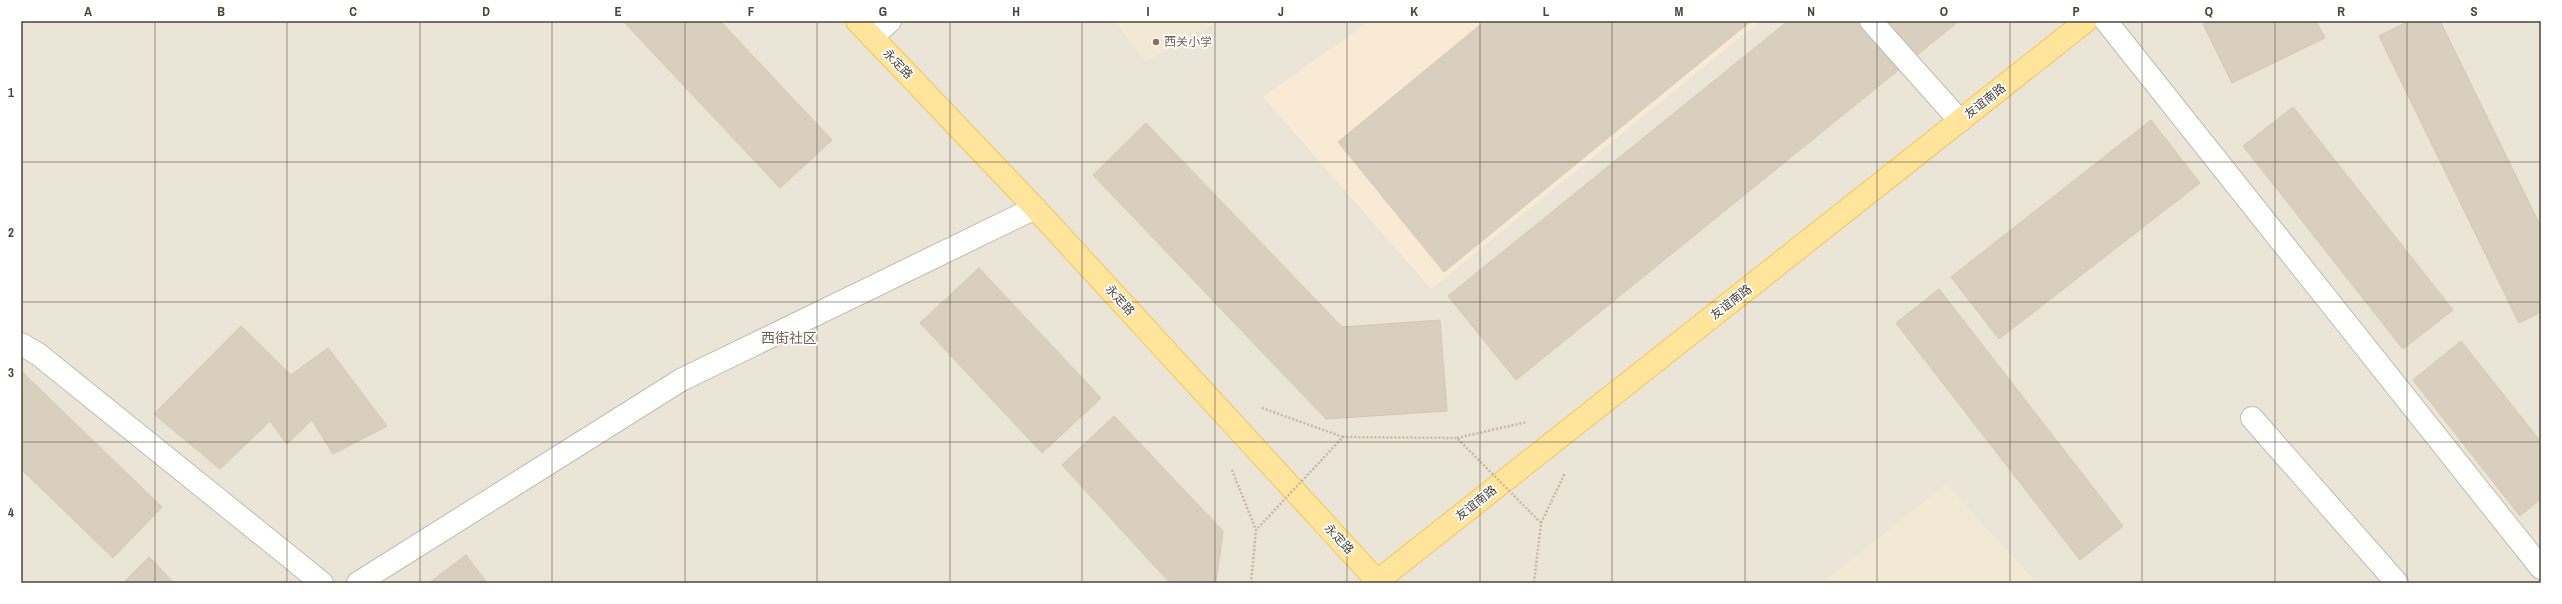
<svg xmlns="http://www.w3.org/2000/svg" width="2562" height="604" viewBox="0 0 2562 604" font-family="'Archivo Narrow','Noto Sans SC',sans-serif">
	<style>
		.residential { fill: #ebe5d8 }
		.commercial { fill: #f9ead5 }
		.education { fill: #f1e9d3 }
		.building { fill: #d9cfbf; stroke: #d5c7b1 }
		.lines { fill: none; stroke-linecap: round; stroke-linejoin: round }
		.minor-casing { stroke: #c3bbac; stroke-width: 24 }
		.major-casing { stroke: #efc660; stroke-width: 24 }
		.path { stroke: #c6b89c; stroke-width: 2.5; stroke-dasharray: 2 2; stroke-linecap: butt }
		.minor { stroke: #fff; stroke-width: 22 }
		.major { stroke: #ffe49b; stroke-width: 22 }
		.path-bridge { stroke: #c6b89c; stroke-width: 2.5; stroke-dasharray: 2 2; stroke-linecap: butt }
		.grid { fill: none; stroke: #4c4437; stroke-width: 1; stroke-opacity: 0.55 }
		.education-dot { fill: #8d6e63; stroke: #fff; stroke-width: 1.5 }
		.labels { text-anchor: middle; dominant-baseline: central; stroke-width: 3.5; stroke-linejoin: round; paint-order: stroke }
		.education-label { font-size: 12px; fill: #785e54; stroke: #fff; text-anchor: start }
		.street-label { font-size: 12px; fill: #4c4437; stroke: #fff }
		.quarter-label { font-size: 14px; fill: #70624d; stroke: #fff }
		.neatline { fill: none; stroke: #4c4437; stroke-width: 1.5 }
		.grid-label { font-size: 13px; text-anchor: middle; font-weight: bold; fill: #4c4437 }
	</style>
	<rect width="100%" height="100%" fill="#f6f3ea"/>
	<!-- residential -->
	<path class="residential" d="M21,21H2541V583H21Z"/>
	<!-- commercial -->
	<path class="commercial" d="M1370,21H1760L1431,289L1263,97Z"/>
	<!-- education -->
	<path class="education" d="M1115,21H1219L1145,62Z
		M1946,484L2037,583H1822Z"/>
	<!-- building -->
	<path class="building" d="M623,21H720L832,140L780,188Z
		M1485,21H1751L1444,272L1338,142Z
		M1788,21H1959L1516,380L1448,296Z
		M2209,21H2316L2325,38L2232,83L2203,24Z
		M2409,21H2440L2541,227V312L2519,323L2379,36Z
		M2293,107L2453,310L2403,349L2243,146Z
		M2151,120L2200,183L1999,339L1951,277Z
		M1146,123L1342,327L1440,320L1447,411L1326,419L1093,175Z
		M979,268L1101,398L1042,453L920,323Z
		M1939,289L2123,526L2080,560L1896,323Z
		M241,326L291,375L328,348L387,426L333,454L312,420L287,444L270,421L220,469L154,414Z
		M2461,341L2541,442V499L2520,516L2413,380Z
		M22,372L162,507L113,558L21,469Z
		M1114,416L1223,531L1216,583H1170L1062,465Z
		M466,555L487,583H429Z
		M149,557L174,583H123Z"/>
	<g class="lines">
		<!-- minor casing -->
		<g class="minor-casing">
			<path id="minor" d="M1871,21L1960,121
				M2106,21L2541,568
				M872,37L890,21
				M21,344L38,354L322,583
				M2252,418L2397,583
				M358,583L681,380L1035,208"/>
		</g>
		<!-- major casing -->
		<g class="major-casing">
			<path id="major" d="M857,21L1035,208L1379,583
				M1375,583L2086,21"/>
		</g>
		<!-- path -->
		<path class="path" d="M1262,408L1343,437
			M1457,438L1527,422
			M1232,470L1256,530
			M1541,523L1565,473"/>
		<!-- minor -->
		<use href="#minor" class="minor"/>
		<!-- major -->
		<use href="#major" class="major"/>
		<!-- path-bridge -->
		<path class="path-bridge" d="M1251,583L1256,530L1343,437L1457,438L1541,523L1534,583"/>
	</g>
	<!-- grid -->
	<path class="grid" d="M155,21V583M287,21V583M420,21V583M552,21V583M685,21V583M817,21V583M950,21V583M1082,21V583M1215,21V583M1347,21V583M1480,21V583M1612,21V583M1745,21V583M1877,21V583M2010,21V583M2142,21V583M2275,21V583M2407,21V583M21,162H2541M21,302H2541M21,442H2541"/>
	<!-- markers -->
	<circle class="education-dot" cx="1156" cy="42" r="4"/>
	<g class="labels">
		<!-- education labels -->
		<g class="education-label">
			<text x="1164" y="42">西关小学</text>
		</g>
		<!-- street labels -->
		<g class="street-label">
			<text transform="translate(898 64) rotate(46)">永定路</text>
			<text transform="translate(1985 101) rotate(-38)">友谊南路</text>
			<text transform="translate(1120 300) rotate(48)">永定路</text>
			<text transform="translate(1731 302) rotate(-38)">友谊南路</text>
			<text transform="translate(1476 503) rotate(-38)">友谊南路</text>
			<text transform="translate(1339 539) rotate(47)">永定路</text>
		</g>
		<!-- quarter labels -->
		<g class="quarter-label">
			<text x="789" y="338">西街社区</text>
		</g>
	</g>
	<!-- border -->
	<rect width="2562" height="604" fill="none" stroke="#ffffff" stroke-width="44"/>
	<rect x="22" y="22" width="2518" height="560" class="neatline"/>
	<g class="grid-label">
		<text x="88" y="16">A</text>
		<text x="221" y="16">B</text>
		<text x="353" y="16">C</text>
		<text x="486" y="16">D</text>
		<text x="618" y="16">E</text>
		<text x="751" y="16">F</text>
		<text x="883" y="16">G</text>
		<text x="1016" y="16">H</text>
		<text x="1148" y="16">I</text>
		<text x="1281" y="16">J</text>
		<text x="1414" y="16">K</text>
		<text x="1546" y="16">L</text>
		<text x="1679" y="16">M</text>
		<text x="1811" y="16">N</text>
		<text x="1944" y="16">O</text>
		<text x="2076" y="16">P</text>
		<text x="2209" y="16">Q</text>
		<text x="2341" y="16">R</text>
		<text x="2474" y="16">S</text>
		<text x="11" y="97">1</text>
		<text x="11" y="237">2</text>
		<text x="11" y="377">3</text>
		<text x="11" y="517">4</text>
	</g>
</svg>
